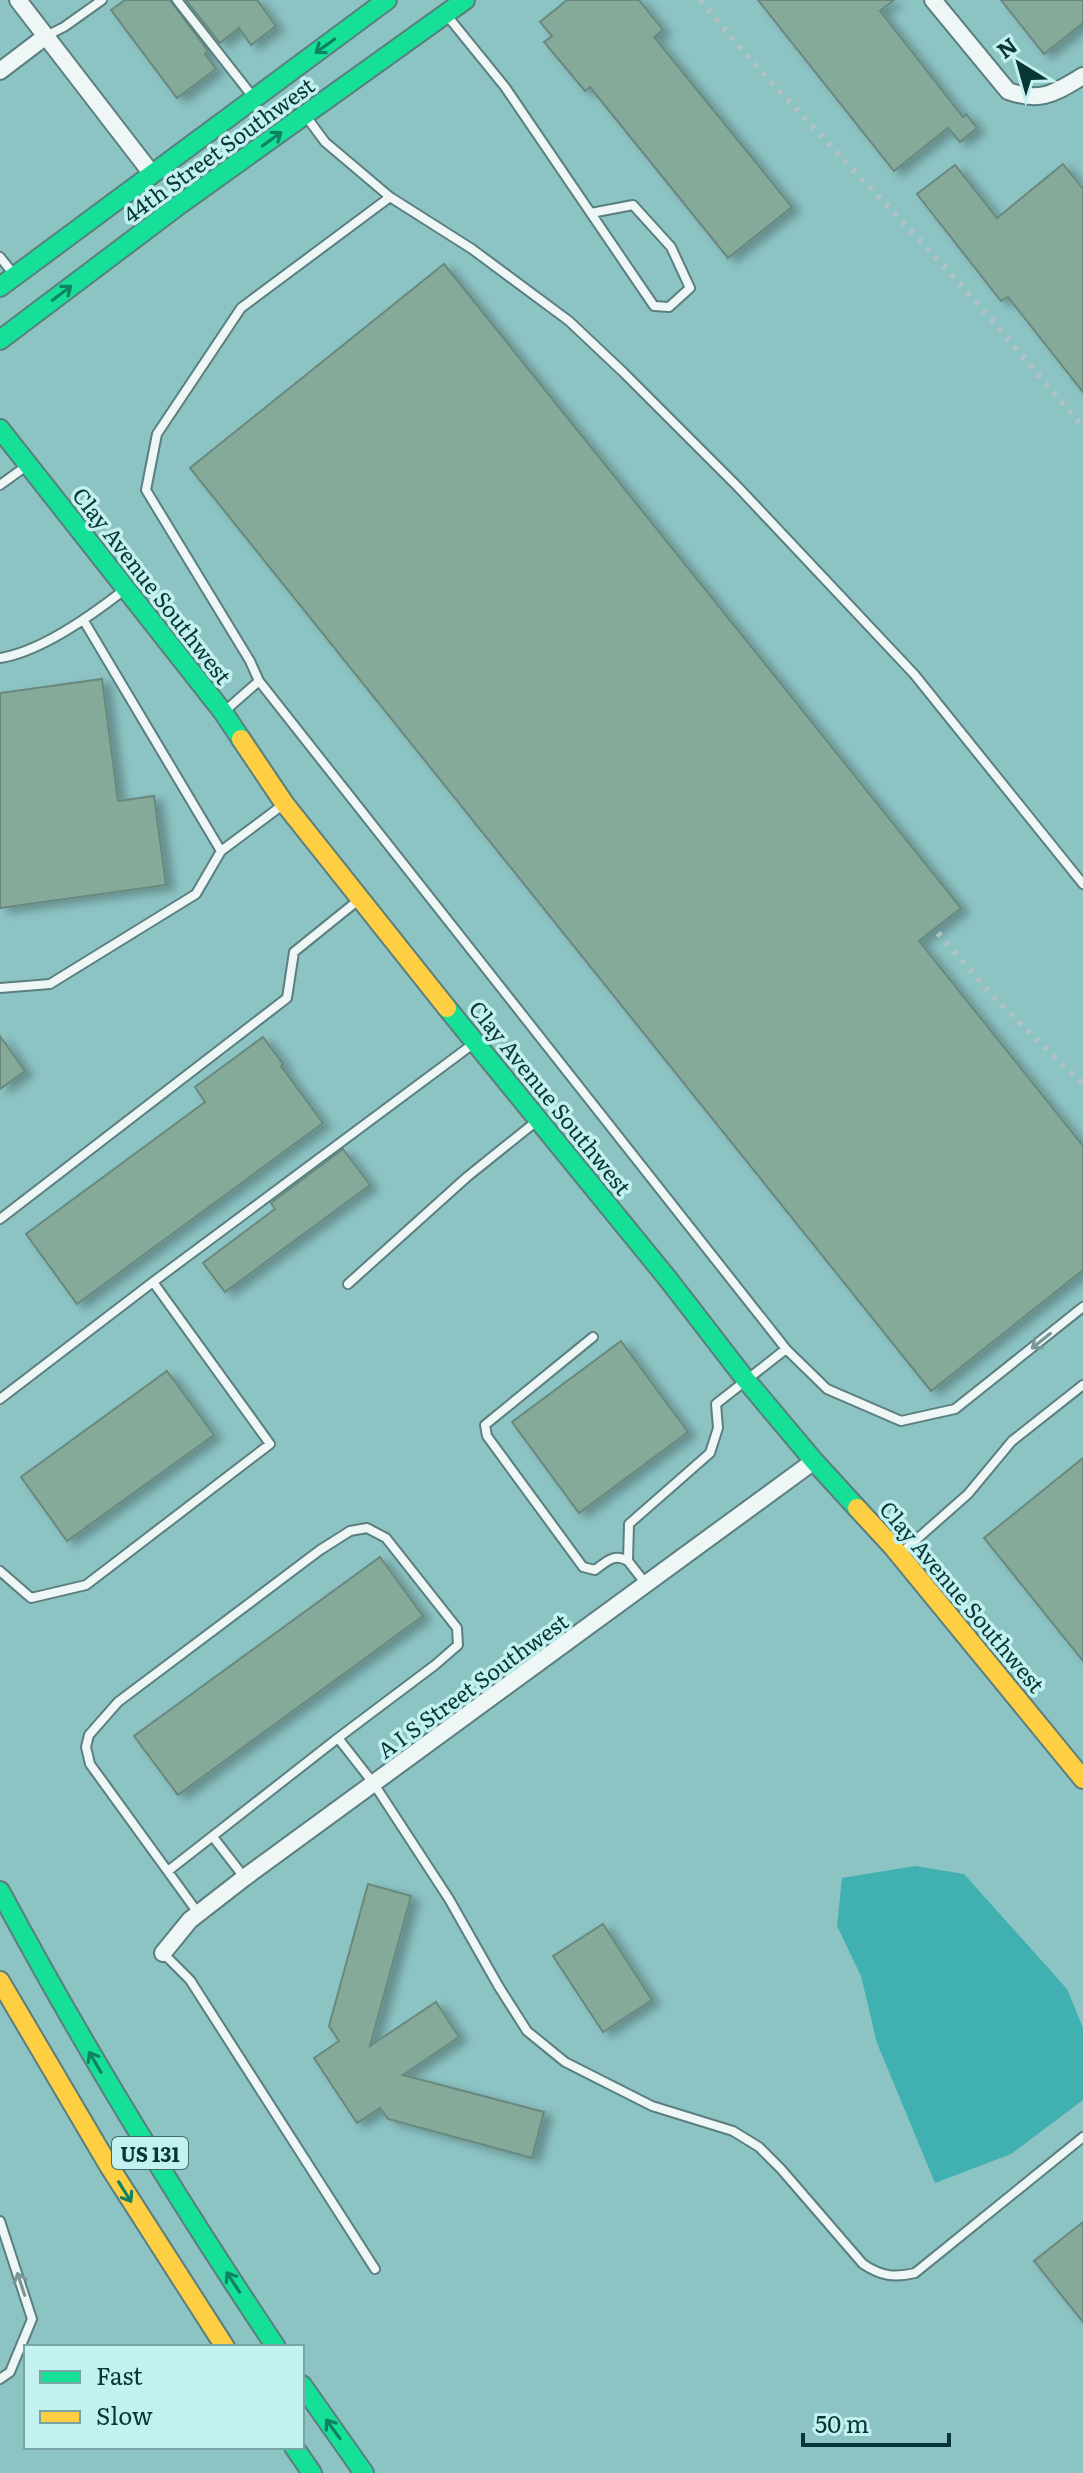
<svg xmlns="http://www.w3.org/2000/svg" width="1083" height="2473" viewBox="0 0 1083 2473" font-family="Literata,serif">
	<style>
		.water { fill: #41b0b0 }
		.building { fill: #86aa99; stroke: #69897e; stroke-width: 2; filter: url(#shadow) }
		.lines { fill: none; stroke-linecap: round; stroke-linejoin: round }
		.lane-casing { stroke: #5b7e7e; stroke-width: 12 }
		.street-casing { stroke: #5b7e7e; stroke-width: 20 }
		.fast-casing { stroke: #5b7e7e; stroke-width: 22 }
		.slow-casing { stroke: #5b7e7e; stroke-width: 22 }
		.lane { stroke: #eef6f6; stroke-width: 8 }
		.street { stroke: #eef6f6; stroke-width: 16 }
		.fast { stroke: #16e098; stroke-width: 18 }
		.slow { stroke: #ffcf43; stroke-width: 18 }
		.rail { stroke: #b1c2c2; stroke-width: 6; stroke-dasharray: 4 8; stroke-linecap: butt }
		.oneway { stroke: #0e8262 }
		.oneway2 { stroke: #7b9696 }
		.labels { text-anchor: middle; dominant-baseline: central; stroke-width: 7; stroke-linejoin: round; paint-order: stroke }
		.shield { fill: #c3f1f0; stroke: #406e6e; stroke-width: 2 }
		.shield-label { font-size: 20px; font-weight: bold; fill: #083636 }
		.street-label { font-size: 22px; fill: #083636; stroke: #c3f1f0 }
	</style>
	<defs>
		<filter id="shadow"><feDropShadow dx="8" dy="4.5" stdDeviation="4" flood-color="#0004"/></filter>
	</defs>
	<rect width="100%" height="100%" fill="#8cc3c3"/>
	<!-- water -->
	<path class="water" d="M915,1866L964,1874L1067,1989L1083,2028V2100L1011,2154L935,2183L877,2043L861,1976L837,1926L842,1878Z"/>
	<!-- building -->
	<path class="building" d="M125,0H170L208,51L205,54L216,69L177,98L111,10Z
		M186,0H257L276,26L251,45L239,28L220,43Z
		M567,0H639L663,30L654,37L792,207L728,258L590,87L585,91L544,42L552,36L540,22Z
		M758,0H894L880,11L963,117L966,114L977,128L960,142L948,128L894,171Z
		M1001,0H1083V23L1044,54Z
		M1063,164L1083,189V392L1008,297L1001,301L917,194L955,165L997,218Z
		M444,264L961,908L919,941L1083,1146V1270L931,1391L190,468Z
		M102,679L118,801L154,796L166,885L0,908V693Z
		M0,1036L25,1071L0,1089Z
		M263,1037L283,1064L281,1066L323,1123L77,1304L26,1234L205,1102L195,1087Z
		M343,1149L370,1185L225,1292L203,1263L275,1209L271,1203Z
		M621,1341L688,1432L579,1513L512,1422Z
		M167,1371L214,1435L67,1541L21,1477Z
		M1083,1458V1661L984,1538Z
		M380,1557L423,1616L178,1795L134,1736Z
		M368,1884L411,1896L370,2046L436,2002L459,2037L403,2075L544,2112L532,2158L388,2119L380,2108L357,2123L314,2058L339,2041L329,2026Z
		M603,1924L652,2000L603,2032L553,1956Z
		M1083,2222V2322L1034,2261Z"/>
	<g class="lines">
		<!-- lane casing -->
		<g class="lane-casing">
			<path id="lane" d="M177,0L253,97
				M449,18L505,87L654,306L669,307L690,288L671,247L633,205L591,213
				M46,36L64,27L102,0
				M308,119L325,142L390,197L472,249L569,321L623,372L738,487L914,674L1083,884
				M0,257L12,272
				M0,485L25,467
				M84,621L221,851
				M0,658C40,652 92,615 124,590
				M259,681L786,1349L716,1404L718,1428L710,1453L629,1524L628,1561L646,1584
				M226,710L259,681L250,661L146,490L157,434L241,308L390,197
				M0,988L50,984L196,894L221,851L284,804
				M0,1219L287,998L294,952L356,902
				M348,1284L467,1177L538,1120
				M593,1337L485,1425L487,1436L583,1567L595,1570C607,1561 614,1553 628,1561
				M786,1349L827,1389L901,1421L955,1409L1083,1307
				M0,1399L153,1282L473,1044
				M900,1554L968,1494L1012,1441L1083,1385
				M0,1571L31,1598L86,1585L270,1444L153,1282
				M213,1837L244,1877
				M168,1871L338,1738
				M198,1913L90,1764L86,1747L89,1735L118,1702L320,1550L350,1531L367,1528L386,1538L457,1628L458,1645L435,1665L338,1738L374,1784L449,1899L499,1987L527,2031L565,2062L652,2106L733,2131L759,2147L781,2169L863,2264C881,2276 894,2278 915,2273L1083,2137
				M163,1953L190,1980L375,2269
				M0,2221L32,2319L10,2372L0,2379"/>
		</g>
		<!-- street casing -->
		<g class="street-casing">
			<path id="street" d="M18,0L152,174
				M933,0L1008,91C1042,103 1054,93 1083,76
				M0,71L46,36
				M163,1953L190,1920L244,1878L814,1461"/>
		</g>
		<!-- fast casing -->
		<g class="fast-casing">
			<path id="fast" d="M0,287L387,0
				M0,340L179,205L465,0
				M0,429L223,712L241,739
				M447,1008L668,1279L746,1380L814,1461L857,1508
				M0,1891C84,2048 177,2199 276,2347
				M302,2385L364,2473
				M294,2447L312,2473"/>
		</g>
		<!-- slow casing -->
		<g class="slow-casing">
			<path id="slow" d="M241,739L284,803L447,1008
				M857,1508L893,1547L1083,1779
				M0,1981L109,2166L225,2347"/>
		</g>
		<!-- lane -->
		<use href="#lane" class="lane"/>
		<!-- street -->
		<use href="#street" class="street"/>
		<!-- fast -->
		<use href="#fast" class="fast"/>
		<!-- slow -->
		<use href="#slow" class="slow"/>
		<!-- rail -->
		<path class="rail" d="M700,0C787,105 885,200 976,302C1012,343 1047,386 1083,427
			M938,933L996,1000L1083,1084"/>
	</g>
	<!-- one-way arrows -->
	<defs><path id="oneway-shaft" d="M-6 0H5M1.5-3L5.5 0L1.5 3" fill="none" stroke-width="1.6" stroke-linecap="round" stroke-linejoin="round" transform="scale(2)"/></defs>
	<g class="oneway">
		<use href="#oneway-shaft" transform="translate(325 46) rotate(144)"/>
		<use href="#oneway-shaft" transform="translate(272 139) rotate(-36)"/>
		<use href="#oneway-shaft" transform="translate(62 293) rotate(-37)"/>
		<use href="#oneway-shaft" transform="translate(95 2062) rotate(-120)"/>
		<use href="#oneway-shaft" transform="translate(125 2192) rotate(58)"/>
		<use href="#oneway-shaft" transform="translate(233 2282) rotate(-123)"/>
		<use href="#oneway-shaft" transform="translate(333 2429) rotate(-126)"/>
	</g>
	<g class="oneway2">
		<use href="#oneway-shaft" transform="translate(1041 1341) rotate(141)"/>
		<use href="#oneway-shaft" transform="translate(21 2284) rotate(-108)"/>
	</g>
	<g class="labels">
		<!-- shield labels -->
		<rect class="shield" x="112" y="2137" width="76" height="32" rx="6"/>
		<g class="shield-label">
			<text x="150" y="2153">US 131</text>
		</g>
		<!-- street labels -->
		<g class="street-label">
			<text transform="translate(218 149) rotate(-36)">44th Street Southwest</text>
			<text transform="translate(153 585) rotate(52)">Clay Avenue Southwest</text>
			<text transform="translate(551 1097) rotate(51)">Clay Avenue Southwest</text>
			<text transform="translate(963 1596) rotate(50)">Clay Avenue Southwest</text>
			<text transform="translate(472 1685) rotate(-36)">A I S Street Southwest</text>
		</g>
	</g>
	<!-- legend -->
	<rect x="24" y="2345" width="280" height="104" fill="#c3f1f0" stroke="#78a6a6" stroke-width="2"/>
	<rect x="40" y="2371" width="40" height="12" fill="#16e098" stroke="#78a6a6" stroke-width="2"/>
	<text x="96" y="2385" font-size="24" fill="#083636">Fast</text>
	<rect x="40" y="2411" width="40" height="12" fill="#ffcf43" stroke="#78a6a6" stroke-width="2"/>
	<text x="96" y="2425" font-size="24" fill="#083636">Slow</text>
	<!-- north arrow -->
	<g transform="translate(1019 64) rotate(323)" stroke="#c3f1f0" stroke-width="6" paint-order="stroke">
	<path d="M0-6L14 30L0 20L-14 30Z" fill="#083636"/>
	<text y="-12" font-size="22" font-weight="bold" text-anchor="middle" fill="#083636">N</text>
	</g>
	<!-- scale -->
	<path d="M803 2433v12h146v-12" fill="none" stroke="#083636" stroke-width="4"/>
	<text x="815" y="2433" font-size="24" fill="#083636" stroke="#c3f1f0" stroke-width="6" paint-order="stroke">50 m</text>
</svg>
